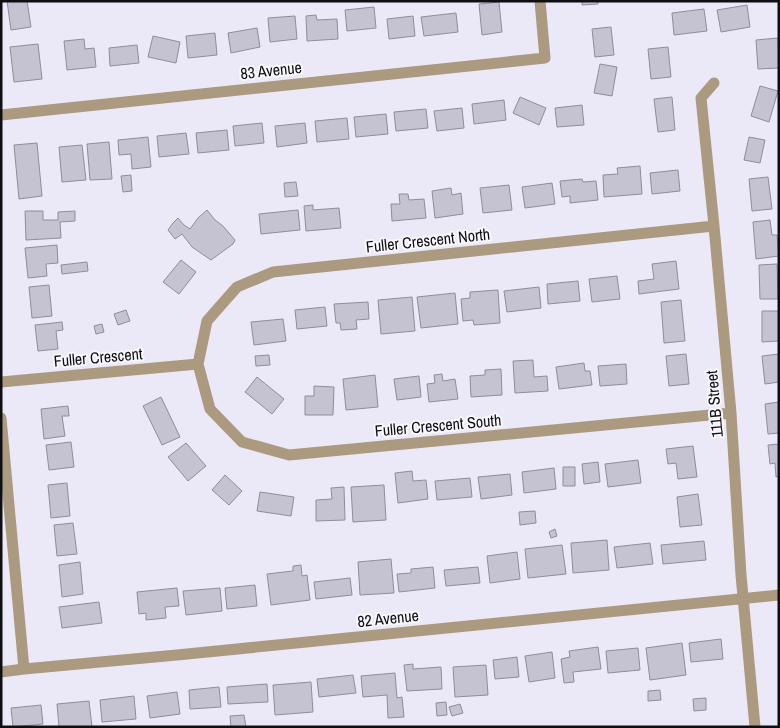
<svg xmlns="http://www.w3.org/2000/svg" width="780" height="728" viewBox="0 0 780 728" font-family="'Archivo Narrow',sans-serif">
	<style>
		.building { fill: #c5c2d2; stroke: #8f8c9b }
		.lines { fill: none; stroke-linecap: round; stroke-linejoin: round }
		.street { stroke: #ab9a7f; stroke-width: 11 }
		.labels { text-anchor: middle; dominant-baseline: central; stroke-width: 4; stroke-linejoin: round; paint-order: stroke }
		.street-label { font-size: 16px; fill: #0f0e13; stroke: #f8f7fd }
	</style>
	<rect width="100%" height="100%" fill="#ebe8f8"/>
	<!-- building -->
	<path class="building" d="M7,1H27L31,27L11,30Z
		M582,1H598V4L582,5Z
		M499,2L502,32L482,35L479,4Z
		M747,5L750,27L721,32L717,10Z
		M374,7L376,28L347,31L345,10Z
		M704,9L707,31L674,35L672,13Z
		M456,13L458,32L424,36L421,17Z
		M316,15L317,20L337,19L338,39L307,41L306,16Z
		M295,16L297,39L270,42L268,18Z
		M413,16L415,36L389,39L387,19Z
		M611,27L614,55L595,57L592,29Z
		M257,28L260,47L231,53L228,33Z
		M215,33L217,55L188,58L186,36Z
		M153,36L180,42L176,63L148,57Z
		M778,38L779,68L758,69L756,40Z
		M84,39L85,49L94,48L96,67L67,70L64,41Z
		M38,44L42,79L14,82L10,47Z
		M137,45L139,63L110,66L109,48Z
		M668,47L671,77L651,79L648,49Z
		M600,64L617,67L612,96L594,93Z
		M760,86L778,91L769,122L751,116Z
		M520,97L546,108L539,125L513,113Z
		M672,97L675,130L658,132L654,99Z
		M504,100L506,120L474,124L472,104Z
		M582,105L584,125L557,127L555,108Z
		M462,108L464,128L437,131L434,111Z
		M426,109L428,128L396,131L394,112Z
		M386,114L388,134L356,137L354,117Z
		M347,118L349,139L317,142L315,121Z
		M262,123L264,143L235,146L233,126Z
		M305,123L307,143L277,147L275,126Z
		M227,130L229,150L198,153L196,133Z
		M186,133L189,154L159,157L157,136Z
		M148,137L151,167L132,169L131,154L119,155L118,140Z
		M749,137L765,140L760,163L744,160Z
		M109,142L112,179L90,180L87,144Z
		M37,143L42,196L19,199L14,145Z
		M82,145L86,180L62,182L59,147Z
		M640,166L642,194L604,197L603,175L618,174L617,168Z
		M678,170L680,191L652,194L650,173Z
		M131,175L132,191L123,192L121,176Z
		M768,177L772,209L752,211L749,179Z
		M582,179L583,182L596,181L598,200L570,203V196L562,197L560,181Z
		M296,182L298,196L285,197L284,183Z
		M552,183L555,204L525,208L522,187Z
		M509,185L512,210L483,213L480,188Z
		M451,188L452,195L461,193L463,214L435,218L432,191Z
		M399,194H408L409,200L424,199L426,218L392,221L391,204H400Z
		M313,205V210L339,208L341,228L306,231L304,206Z
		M207,210L215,220L223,226L235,240L233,244L211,260L192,247L182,234L175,239L168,230L173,223L178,218L184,225L190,229L198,218Z
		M298,210L300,230L261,234L259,214Z
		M25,211H43V220H58V212L75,211V221L60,222L61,238L26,240Z
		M770,220L772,235H777L779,256L756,259L753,222Z
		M57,245L58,263L46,264L47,276L28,278L25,248Z
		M181,260L196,272L179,294L163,282Z
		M676,261L679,289L639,294L638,281L654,279L652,264Z
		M87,262L88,271L62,274L61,265Z
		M777,264L778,299H760L759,265Z
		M617,276L620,299L592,302L589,279Z
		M578,281L580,301L548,304L547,284Z
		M49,285L52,316L32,318L29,287Z
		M539,287L541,308L507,312L504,291Z
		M498,290L500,323L474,325L473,320L463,321L461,299L470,298V292Z
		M455,293L458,324L421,328L417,297Z
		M412,297L415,331L381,334L378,300Z
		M681,300L685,341L664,343L661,302Z
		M368,302L369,319L356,320L357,329L341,330L340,323H336L334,304Z
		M325,307L327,326L297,329L295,310Z
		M126,310L130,321L118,325L114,314Z
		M762,311H779V341L762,342Z
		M283,319L286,341L254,345L251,322Z
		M62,322L63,330L56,331L58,349L38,351L35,325Z
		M102,324L104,332L96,334L94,326Z
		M686,354L689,384L669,386L666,356Z
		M779,354V382L765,384L762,356Z
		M269,355L270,365L256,366L255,356Z
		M533,360L534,377L547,376L548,391L515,393L513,361Z
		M584,363L585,371H590L592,385L559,389L556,367Z
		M626,364L627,384L600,386L598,366Z
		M501,369L502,395L471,397L470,376L485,375V370Z
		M442,374L443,381L455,379L458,399L429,402L427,384L435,383L434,375Z
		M375,375L378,407L346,410L343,379Z
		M419,376L421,397L397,400L394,379Z
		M257,377L284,399L272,414L245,392Z
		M314,386L334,387L333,415H305V396H314Z
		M161,397L180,437L162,445L143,406Z
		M779,402V433L768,434L765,404Z
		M68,406L69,416H62L65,436L44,439L41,409Z
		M71,442L74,467L49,470L46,445Z
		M186,443L206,466L188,481L168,457Z
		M779,444V476L776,477L775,463L770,464L768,445Z
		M693,446L697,477L678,479L676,463L668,464L666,449Z
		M638,460L641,483L608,487L605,464Z
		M598,462L600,482L584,484L582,464Z
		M563,467H575V486H563Z
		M554,468L556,489L524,493L522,472Z
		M412,471L413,481L426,480L428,499L398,503L395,473Z
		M510,474L512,495L481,499L478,477Z
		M225,475L242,491L229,505L212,490Z
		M470,478L472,497L437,500L435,481Z
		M67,483L70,516L51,518L48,485Z
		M384,485L386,520L353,522L351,487Z
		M344,487L345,520L316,521V500L332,499L331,488Z
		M260,492L294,497L291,516L257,511Z
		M698,494L702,525L680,527L677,497Z
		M535,511L536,523L520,525L519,512Z
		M73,523L77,554L57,556L54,525Z
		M555,529L557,536L551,538L549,532Z
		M607,540L609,570L573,573L571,543Z
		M704,541L706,560L663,564L661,545Z
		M650,543L653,564L617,568L614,547Z
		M562,545L566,574L528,578L525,549Z
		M517,552L520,579L490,583L487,556Z
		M391,559L394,593L360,595L358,562Z
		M80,562L83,594L62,597L59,565Z
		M301,565L302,576L307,575L310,600L271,605L267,574L293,571V566Z
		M433,567L435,588L399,592L397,574L411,573V569Z
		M478,567L480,583L446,586L444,570Z
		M350,578L352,595L316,599L314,582Z
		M255,585L257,606L227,609L225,588Z
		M177,588L179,606L165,607L166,618L146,620V613L139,614L137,592Z
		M220,588L222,611L186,615L183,591Z
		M99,602L102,623L62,628L59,607Z
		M721,639L723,659L691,662L689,643Z
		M682,643L686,675L650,680L646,648Z
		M598,647L601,669L573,672L574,682L564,683L561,659L570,657L569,651Z
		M638,648L640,670L608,673L606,651Z
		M552,652L555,678L529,682L525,656Z
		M517,657L519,677L495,679L493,660Z
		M413,664V669L441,667L442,689L407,691L404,665Z
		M486,665L488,695L455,697L453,667Z
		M395,673L397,698L402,697L404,717L388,718L387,695L363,697L361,676Z
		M353,675L356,693L319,697L317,679Z
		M311,682L313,712L275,715L273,685Z
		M267,684L268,702L228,704L227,687Z
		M219,687L221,707L190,709L189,690Z
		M660,690L661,700L648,701V691Z
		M177,692L180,714L150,718L147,696Z
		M134,696L136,719L102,722L100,700Z
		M706,698V710L694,711L693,699Z
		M89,701L92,727H59L57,704Z
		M446,702L447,715L437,716L436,703Z
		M460,704L463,713L452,716L449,707Z
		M41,705L43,724L13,727L11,708Z
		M244,715L246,727H231L230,716Z"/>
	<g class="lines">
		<!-- street -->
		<path class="street" d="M714,83L701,98L714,226L731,413L741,575L755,727
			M1,115L545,58L540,1
			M714,226L273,272L237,287L207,321L198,364L210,409L242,442L289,455L731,413
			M1,382L198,364
			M1,418L24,669
			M1,672L24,669L177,655L779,595"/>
	</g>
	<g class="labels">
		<!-- street labels -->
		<g class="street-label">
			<text transform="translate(271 70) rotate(-6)">83 Avenue</text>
			<text transform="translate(428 240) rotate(-6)">Fuller Crescent North</text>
			<text transform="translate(98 357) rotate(-5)">Fuller Crescent</text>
			<text transform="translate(714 404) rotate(-95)">111B Street</text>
			<text transform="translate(438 425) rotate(-5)">Fuller Crescent South</text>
			<text transform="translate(388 618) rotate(-6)">82 Avenue</text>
		</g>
	</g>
	<!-- border -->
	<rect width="780" height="728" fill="none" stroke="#0f0e13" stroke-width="5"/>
</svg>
